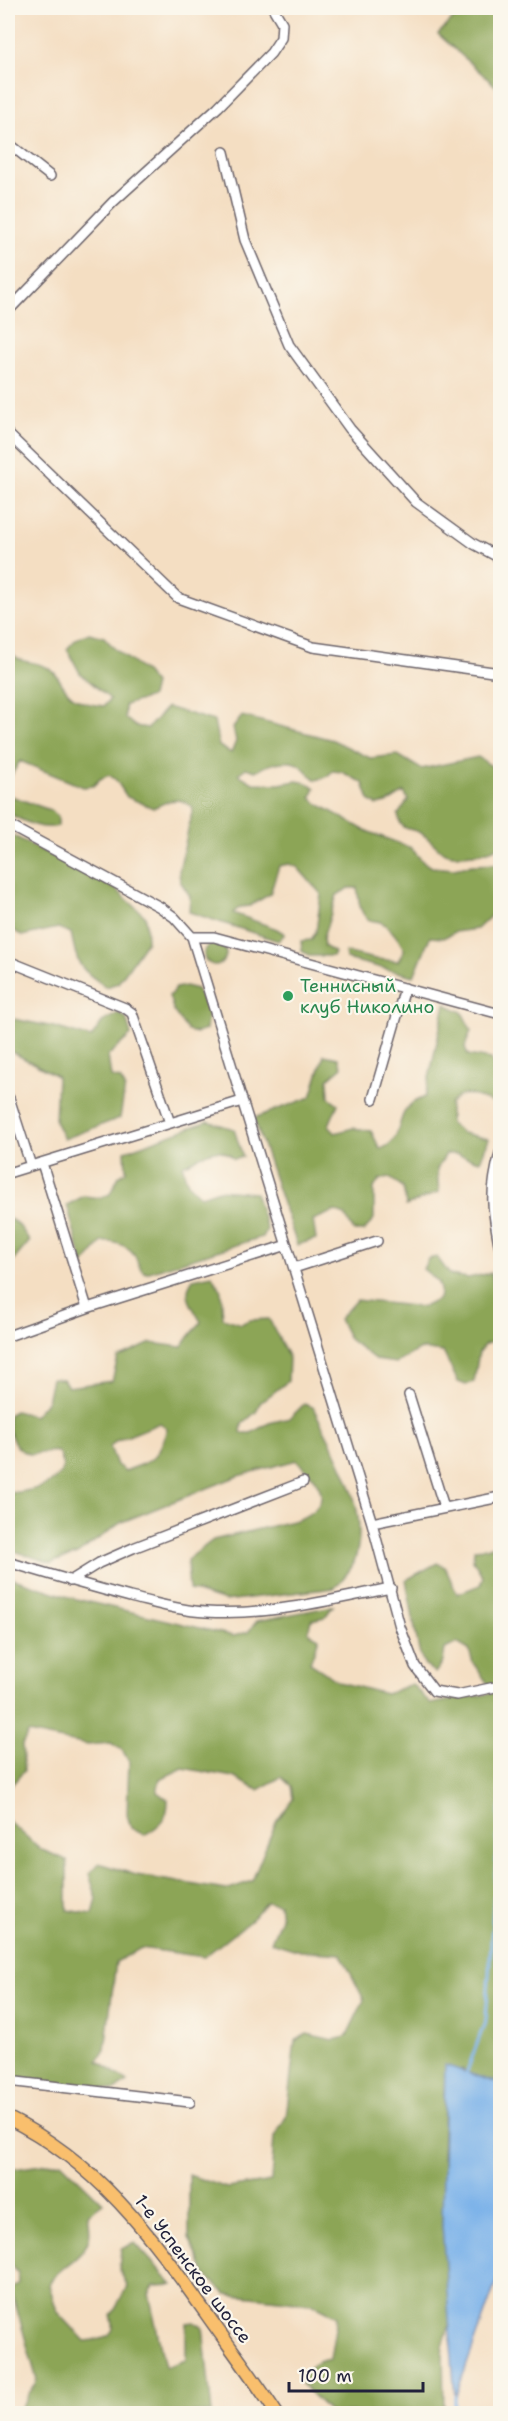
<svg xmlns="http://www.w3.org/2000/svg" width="508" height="2421" viewBox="0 0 508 2421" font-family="'Shantell Sans',sans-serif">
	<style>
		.forest { fill: #8ca556; stroke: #576448; stroke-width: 1.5; fill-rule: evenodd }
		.water { fill: #79b1e9; stroke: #4e6a92; stroke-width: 1.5 }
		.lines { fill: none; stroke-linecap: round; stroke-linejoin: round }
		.stream { stroke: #79b1e9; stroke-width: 3 }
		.minor-casing { stroke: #6c646a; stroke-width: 12 }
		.major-casing { stroke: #6c646a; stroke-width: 15 }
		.minor { stroke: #fff; stroke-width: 9 }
		.major { stroke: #f9bf6d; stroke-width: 12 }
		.leisure-dot { fill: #2e9e5b; stroke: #fbf7ec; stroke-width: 2 }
		.labels { text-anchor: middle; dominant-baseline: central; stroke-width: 4.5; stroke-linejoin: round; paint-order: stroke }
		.leisure-label { font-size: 18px; fill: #27864d; stroke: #fbf7ec; text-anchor: start }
		.street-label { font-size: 18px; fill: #22223b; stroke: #fbf7ec }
	</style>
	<rect width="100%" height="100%" fill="#fbf7ec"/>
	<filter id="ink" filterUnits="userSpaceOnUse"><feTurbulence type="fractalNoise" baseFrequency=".0167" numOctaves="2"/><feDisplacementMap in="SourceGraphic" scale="12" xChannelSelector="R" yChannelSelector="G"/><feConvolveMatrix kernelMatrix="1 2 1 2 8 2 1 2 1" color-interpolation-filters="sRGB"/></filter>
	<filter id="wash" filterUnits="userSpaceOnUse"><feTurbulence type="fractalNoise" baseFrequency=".008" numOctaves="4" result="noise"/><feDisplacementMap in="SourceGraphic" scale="24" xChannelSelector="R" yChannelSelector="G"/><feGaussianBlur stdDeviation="1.35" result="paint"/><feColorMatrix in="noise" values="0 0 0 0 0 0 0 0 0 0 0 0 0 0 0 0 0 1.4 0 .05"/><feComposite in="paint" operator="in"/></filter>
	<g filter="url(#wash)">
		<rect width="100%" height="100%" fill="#f4dec2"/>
		<!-- forest -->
		<path class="forest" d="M464,8H500V90L438,34Z
			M89,633L104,637L114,648L146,673L154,684L151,697L125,705V718L135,726L148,728L167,707L214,721L219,746L231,753L236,741L233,728L242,716L333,740L370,758L398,755L421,769L478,757L500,772V844C493,854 453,858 443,852C435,846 429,838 421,833C409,826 402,834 398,815L408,800L404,792L387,803L377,805L369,800L363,783L342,772L333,771L326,777L316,780C310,776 307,771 302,767C289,756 268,765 255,771L246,768L238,774L253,783L279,784L297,781L307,783L315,788L311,798L318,804L364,830L411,848L424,863L432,867L454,869L472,865L500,864V907L477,929L455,932L443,938L430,937L414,976L346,959L345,952L375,959L398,961L404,950C402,943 388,924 380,922C374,920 368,922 364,915C358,908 359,896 357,888H349L337,895L323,938L324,946L334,952L333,956H310L302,951L301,941L311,940L316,932L321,894L297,867L289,864L279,866L270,894L250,906L240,907L233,913L277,929L285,934L278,941L189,912L190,896L180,881L179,871L193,808C179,794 169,801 153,808L127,797L116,780L109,775L100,779L93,786L83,787L20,761L8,781V649C23,667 26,658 44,666C58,671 60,684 69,693C77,702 92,705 104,706L110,699L80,673L67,649L76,639Z
			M8,795L50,810L58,816V826C40,831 24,821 8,813Z
			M8,833L116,889L146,917L147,941L118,983L106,987C78,967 78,967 71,933L58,928L22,936L8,926Z
			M204 954a11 11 0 1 1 22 0a11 11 0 1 1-22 0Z
			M185,986L197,989L208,1013L206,1030L197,1033L188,1031L174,1012L169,996L176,988Z
			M445,1004L462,1012L471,1030L465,1047L468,1055L491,1059L498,1076L500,1096L494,1103C476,1097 464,1087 450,1104V1123L462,1133L489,1139L480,1161L455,1154H446L437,1169L439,1192L406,1206L403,1187L388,1177L379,1180L374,1188V1219L364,1231H354L345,1215L335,1211L313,1220L316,1239L297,1245L254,1118L311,1097L324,1055L338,1058L342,1067L328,1079L329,1097L338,1104L329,1125L335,1133L353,1128L371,1131L380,1149C405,1141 394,1117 412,1103C416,1101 421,1099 425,1097Z
			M118,1013L126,1018L131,1035L108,1056L111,1077L120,1079L125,1087L120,1118L64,1139L55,1121L57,1076L8,1050V1018L54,1027L91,1038L102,1022Z
			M208,1121L234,1129L243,1157L234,1159C218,1141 201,1157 183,1165C184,1178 190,1189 201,1196L219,1190L255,1193L267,1230L262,1237L146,1273C137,1268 139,1261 133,1253C127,1245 112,1241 102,1242L83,1265L67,1205L84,1196L101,1198L110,1194L119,1176L126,1171L125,1151Z
			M8,1218L18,1224L30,1241L8,1267Z
			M437,1257L450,1275L468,1278L491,1273L500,1310V1340L485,1344L479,1352L474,1382L466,1385L458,1382L443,1352L420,1349L396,1363L376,1360L349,1339L339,1319L356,1300L423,1307L439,1299C443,1283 435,1278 423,1269L428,1259Z
			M212,1275L221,1291L223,1318L241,1324L249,1320L269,1319L289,1358L288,1381L260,1403L256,1412L242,1424L241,1433H251L269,1423L290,1418L304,1404L313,1407C335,1453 373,1510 354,1562C351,1571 341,1580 335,1588L225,1601L189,1590L187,1560L213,1540L297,1520C338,1503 319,1482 297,1460L238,1476L122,1522L77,1554L51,1563L8,1549V1493C29,1492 78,1482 58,1452C48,1450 38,1455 29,1454C12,1450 8,1429 8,1415L15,1411L34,1416L47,1401L52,1378L63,1379L68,1387L112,1381L118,1358L151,1343L181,1347L201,1322C193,1307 181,1295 193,1279ZM160,1423L167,1428C160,1458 153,1461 125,1471L117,1465L110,1447L116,1441Z
			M500,1542V1685L490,1687L473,1663L469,1650L457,1643L445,1649L443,1662L435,1673L424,1664L419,1651L406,1580L437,1563L445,1567L457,1594L480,1585L483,1577L473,1560L474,1549L487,1548Z
			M8,1577L72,1598L234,1636L248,1632L257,1621L333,1606L325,1617L311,1620L308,1632L319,1638L310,1663L339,1682L386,1694L412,1684L430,1704L500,1692V2079L484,2086L463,2069L445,2075L442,2158L462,2176V2283L443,2346L444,2413H331L301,2384C306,2367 313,2362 330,2359L337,2316L313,2304L226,2294L206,2276L189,2238V2175L227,2188L271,2181L274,2137L286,2117L295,2041L307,2034L333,2040L346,2037L364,2000L341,1954L300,1951L271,1942L281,1918L279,1904L266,1902L250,1921L204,1957L141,1948L116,1962L105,2050L98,2061L128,2082L115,2090L8,2079V1821L42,1850L67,1860V1910L93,1914L97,1899L89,1874L99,1863L136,1875L226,1890L252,1881L276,1822L293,1799L291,1786L281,1777L258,1790L233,1777L183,1768L160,1779L157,1792L168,1800C168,1820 160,1826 144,1835L131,1828L127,1815L129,1761L122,1750L111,1743L88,1745L28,1733L22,1745L24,1771L8,1789Z
			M61,2162L103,2203L88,2214C89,2221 91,2231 89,2238C82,2262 58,2265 49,2285L57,2311L85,2341C103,2340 119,2338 111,2316L128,2287L119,2269L121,2249L135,2243L173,2285L154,2286L149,2294L165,2367L186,2360V2323L195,2322L203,2327L212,2413H23L22,2407L37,2380L11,2289L19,2283L18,2273L8,2261V2170Z"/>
		<!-- water -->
		<path class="water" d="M445,2065L500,2084V2271L455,2398L442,2225Z"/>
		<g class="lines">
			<!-- stream -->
			<path class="stream" d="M466,2074L486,2019L500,1807
				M455,2395V2414"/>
		</g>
	</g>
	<g filter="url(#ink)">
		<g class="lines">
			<!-- minor casing -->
			<g class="minor-casing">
				<path id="minor" d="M8,143L50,176
					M224,152L245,240L289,345L350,429L416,502L474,544L500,558
					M8,311L113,202L218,107L271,53L281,38L282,23L273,8
					M8,434L178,598L313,647L500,673
					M8,825L160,907L174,917L192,937L372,1523L400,1627L415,1666L434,1691L457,1695L500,1686
					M192,937H214L500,1014
					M8,961L125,1008L132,1013L170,1123
					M9,1098L31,1166
					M373,1099L405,988
					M500,1153C489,1195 492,1207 500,1249
					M42,1163L87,1308
					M8,1173L242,1101
					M294,1268L377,1241
					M8,1336L87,1308L287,1245
					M409,1395L444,1507
					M372,1523L500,1497
					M8,1562C48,1574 89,1586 130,1597C155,1603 181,1611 206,1612C269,1616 330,1600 391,1588
					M70,1581L99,1563L133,1548L303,1482
					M8,2081L190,2102"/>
			</g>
			<!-- major casing -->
			<g class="major-casing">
				<path id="major" d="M8,2118C97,2162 149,2233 205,2312C229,2346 254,2379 277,2414"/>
			</g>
			<!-- minor -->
			<use href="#minor" class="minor"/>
			<!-- major -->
			<use href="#major" class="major"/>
		</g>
	</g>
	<!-- markers -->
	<circle class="leisure-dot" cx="288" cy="996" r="6"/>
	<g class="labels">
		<!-- leisure labels -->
		<g class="leisure-label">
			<text x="300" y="986">Теннисный<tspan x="300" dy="21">клуб Николино</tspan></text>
		</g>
		<!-- street labels -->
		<g class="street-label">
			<text transform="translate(193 2269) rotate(53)">1-е Успенское шоссе</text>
		</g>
	</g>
	<!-- margin -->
	<rect width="508" height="2421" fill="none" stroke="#fbf7ec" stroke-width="30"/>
	<!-- scale -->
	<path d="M289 2382v9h134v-9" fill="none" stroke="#22223b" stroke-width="3"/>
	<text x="298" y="2382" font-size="18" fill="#22223b" stroke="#fbf7ec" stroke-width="4.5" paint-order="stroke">100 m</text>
</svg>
